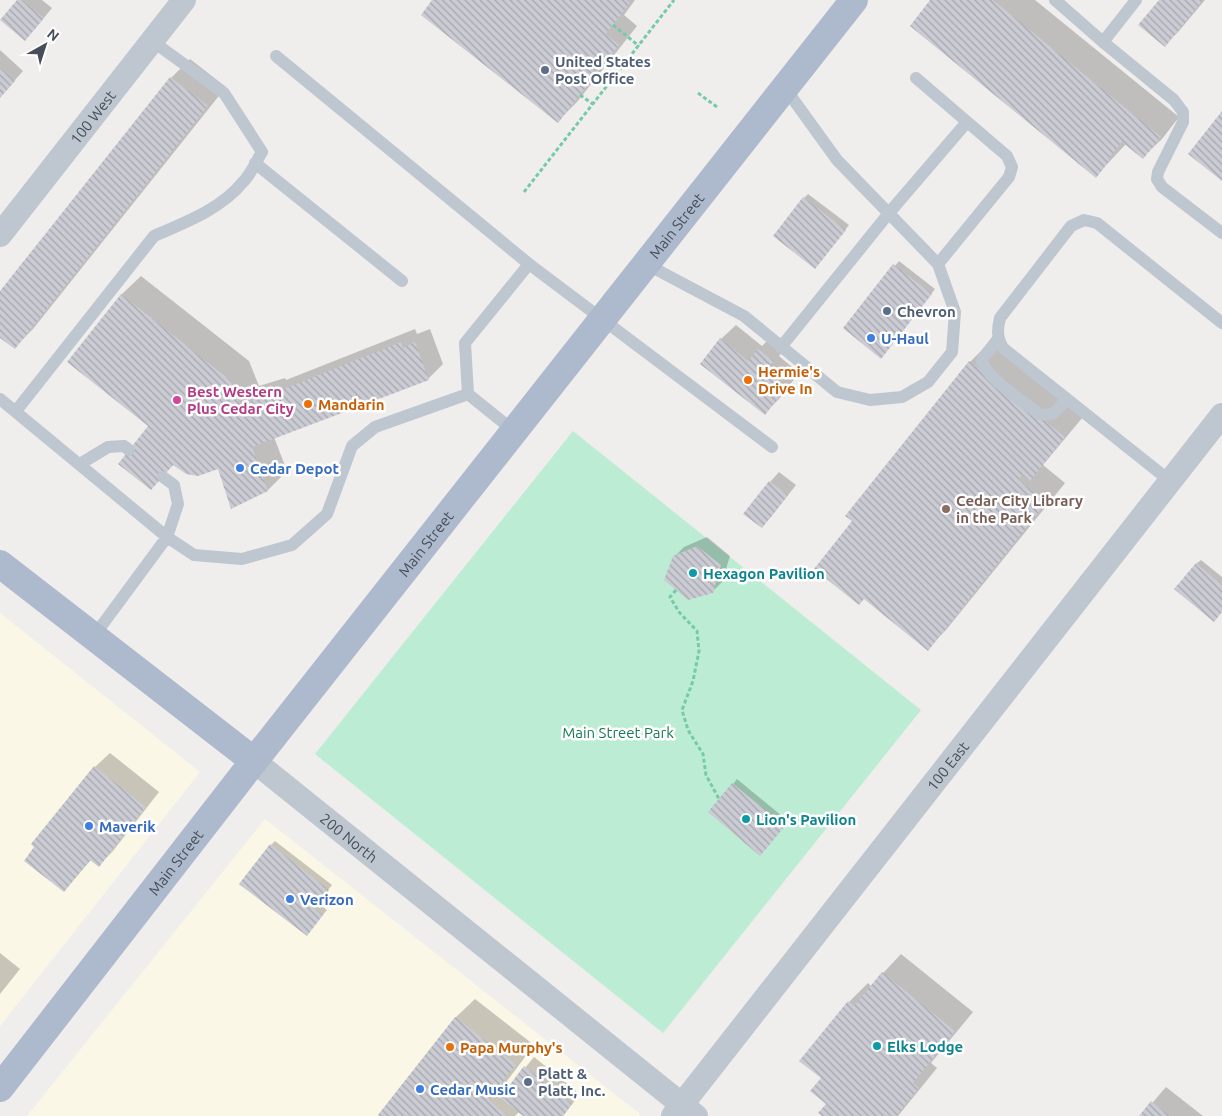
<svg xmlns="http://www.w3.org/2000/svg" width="1222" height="1116" viewBox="0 0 1222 1116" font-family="Ubuntu,sans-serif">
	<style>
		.commercial { fill: #fbf7e6 }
		.park { fill: #bcedd4 }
		.shadow { fill: #0003 }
		.building { fill: url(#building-back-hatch) }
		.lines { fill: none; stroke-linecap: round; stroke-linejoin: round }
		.path { stroke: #75caa9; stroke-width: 3; stroke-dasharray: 4 2.5; stroke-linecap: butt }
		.service { stroke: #bec6cf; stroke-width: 12 }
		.minor { stroke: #bec6cf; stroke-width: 24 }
		.primary { stroke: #adb9cc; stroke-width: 28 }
		.service-dot { fill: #5c6f8a; stroke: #fff; stroke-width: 2 }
		.shop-dot { fill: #3f7fe0; stroke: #fff; stroke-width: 2 }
		.food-dot { fill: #e8710a; stroke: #fff; stroke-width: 2 }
		.hotel-dot { fill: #d1479c; stroke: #fff; stroke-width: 2 }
		.education-dot { fill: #8d6e63; stroke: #fff; stroke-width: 2 }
		.culture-dot { fill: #0f9aa8; stroke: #fff; stroke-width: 2 }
		.labels { text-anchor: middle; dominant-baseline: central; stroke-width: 5; stroke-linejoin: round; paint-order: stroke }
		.service-label { font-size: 15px; font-weight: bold; fill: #4e5e75; stroke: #fff; text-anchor: start }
		.street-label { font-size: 15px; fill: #464e5a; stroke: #fff }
		.shop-label { font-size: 15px; font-weight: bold; fill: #366cbe; stroke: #fff; text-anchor: start }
		.food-label { font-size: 15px; font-weight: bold; fill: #c56008; stroke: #fff; text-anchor: start }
		.hotel-label { font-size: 15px; font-weight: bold; fill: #b23c85; stroke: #fff; text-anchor: start }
		.education-label { font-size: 15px; font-weight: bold; fill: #785e54; stroke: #fff; text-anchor: start }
		.culture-label { font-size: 15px; font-weight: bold; fill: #0d838f; stroke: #fff; text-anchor: start }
		.park-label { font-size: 15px; fill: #197953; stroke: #fff }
	</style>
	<defs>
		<pattern id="building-back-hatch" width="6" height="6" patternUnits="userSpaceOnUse" patternTransform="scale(1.25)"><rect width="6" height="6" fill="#cacbd3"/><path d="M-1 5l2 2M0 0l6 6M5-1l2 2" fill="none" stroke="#a6a7ae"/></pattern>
	</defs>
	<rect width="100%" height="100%" fill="#f0eded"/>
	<!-- commercial -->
	<path class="commercial" d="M0,613L200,772L0,1026Z
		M265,819L640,1114L639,1116H27Z"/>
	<!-- park -->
	<path class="park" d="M573,431L921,710L663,1033L315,754Z"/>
	<!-- shadow -->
	<path class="shadow" d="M18,0H42L52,8L34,30Z
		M434,0H635L624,15L637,26L577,102L558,121Z
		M932,0H1035L1179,117L1162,139L1143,157L1126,144L1096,176Z
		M1160,0H1205L1179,31L1165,45Z
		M0,50L23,71L0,97Z
		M190,59L226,87L33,329L14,348L0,336V293L171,78Z
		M808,194L849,225L819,263L804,198Z
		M899,261L935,289L885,353L845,328Z
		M141,276L249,361L259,386L285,378L286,380L415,329L417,334L430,329L443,364L428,379L274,437L287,471L268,490L219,468L174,464L151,488L150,426L69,362L122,294Z
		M736,325L762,346L773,335L787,346L779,356L799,373L779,399L764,414L721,339Z
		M989,343L1083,417L1043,465L1065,483L946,630L927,649L854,521L847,516L970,362Z
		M779,472L796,485L771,517L762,527L770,482Z
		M707,537L730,556L722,582L712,592L674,557L684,547Z
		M1201,560L1222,577V611L1196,564Z
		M110,753L159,792L113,851L99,865L91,860L64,891L95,767Z
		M737,779L788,821L765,850L733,784Z
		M275,841L332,885L318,903L327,910L307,934L271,845Z
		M0,953L20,969L0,994Z
		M901,954L973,1012L931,1063L937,1068L898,1116H824L828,1104L823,1078L849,1002L868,983L871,986Z
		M475,999L534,1045L507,1081L511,1085L534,1057L580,1094L563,1116H525L519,1112L515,1116H382L379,1114L456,1017Z
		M1166,1087L1203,1116H1141Z"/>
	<!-- building -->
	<path class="building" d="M17,0H22L44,18L25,41L0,20Z
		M432,0H626L630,3L606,34L619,45L558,123L421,15Z
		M930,0H993L1161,137L1143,159L1122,142L1108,159L1110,160L1096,178L910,26Z
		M1159,0H1203L1165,47L1138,25Z
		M0,68L15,81L0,98Z
		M170,77L208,106L15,349L0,338V291Z
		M1222,111V181L1188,154Z
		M803,197L846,230L815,269L773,236Z
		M893,264L932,294L881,359L843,328Z
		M121,294L230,380L240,404L266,396L401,342L403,348L415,342L429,380L252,447L268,491L231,509L218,469L198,476L186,474L173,465L151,490L118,464L148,426L67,362Z
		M720,338L748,361L758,349L774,361L765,371L786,388L765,415L700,364Z
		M969,361L1065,437L1030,481L1022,475L1018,480L1047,502L928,651L864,599L859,605L814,569L852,521L845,516Z
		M769,481L788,495L762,528L743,514Z
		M697,546L721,565L713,593L688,600L664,580L673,556Z
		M1196,563L1222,585V612L1214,622L1174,589Z
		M94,766L146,807L99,867L90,860L64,892L24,861L34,847L31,844Z
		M732,783L785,826L760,856L708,812Z
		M270,844L329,890L314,908L323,915L307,936L239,884Z
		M882,972L955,1031L913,1083L919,1088L896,1116H822L818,1113L826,1104L810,1091L821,1078L799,1061L848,1001L854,1006Z
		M455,1017L516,1064L489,1100L508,1116H379L378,1115Z
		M524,1066L572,1104L563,1116H523L500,1098Z
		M1151,1101L1170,1116H1139Z"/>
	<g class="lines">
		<!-- path -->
		<path class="path" d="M613,25L639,46
			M698,93L717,107
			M580,95L593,104
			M524,192L674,0
			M676,590L670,597L679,612L697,631L699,651L693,681L682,710L688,730L703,754L706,775L719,799"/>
		<!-- service -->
		<path class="service" d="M1055,0L1103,42L1136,0
			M1103,42L1174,100L1183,112V122L1158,172L1157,179L1162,187L1222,233
			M276,56L529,264
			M916,78L1007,156L1012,167L1009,177L938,264
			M255,163L402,281
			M646,264L744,316L837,392L870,400L902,397L928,382L952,352L955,312L938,264L837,160L785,88
			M998,339L983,358L982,362C990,381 1022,400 1039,414C1055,417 1058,410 1066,398
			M781,347L889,213L967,122
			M468,394L465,343L529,264L772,447
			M0,399L167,537L194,555L242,559L292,545L327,514L352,446L375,427L468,394L514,431
			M16,411L154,236C186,222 221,209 243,182C251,174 256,162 262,152L224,93L152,41
			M80,464L108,447L124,446L129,450
			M1170,481L1003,348C997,337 997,330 1000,318L1071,226L1084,220L1097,223L1222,323
			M94,636L167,537L178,504L174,485L163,477"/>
		<!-- minor -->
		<g class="minor">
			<path id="s1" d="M0,235L184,0"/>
			<path id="s2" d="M254,761L696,1116"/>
			<path id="s3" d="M673,1116L1222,415"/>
		</g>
		<!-- primary -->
		<g class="primary">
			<path d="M0,564L254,761"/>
			<path id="s4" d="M0,1088L254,761L854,0"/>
		</g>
	</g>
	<!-- markers -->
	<g class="service-dot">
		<circle cx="545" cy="70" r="5"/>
		<circle cx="887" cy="311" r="5"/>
		<circle cx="528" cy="1082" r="5"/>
	</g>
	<g class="shop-dot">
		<circle cx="871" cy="338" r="5"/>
		<circle cx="240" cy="468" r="5"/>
		<circle cx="89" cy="826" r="5"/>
		<circle cx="290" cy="899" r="5"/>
		<circle cx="420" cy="1089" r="5"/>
	</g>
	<g class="food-dot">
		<circle cx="748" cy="380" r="5"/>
		<circle cx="308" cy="404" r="5"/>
		<circle cx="450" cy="1047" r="5"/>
	</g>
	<circle class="hotel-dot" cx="177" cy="400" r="5"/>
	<circle class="education-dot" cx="946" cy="509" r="5"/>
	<g class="culture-dot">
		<circle cx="693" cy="573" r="5"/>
		<circle cx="746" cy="819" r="5"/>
		<circle cx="877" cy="1046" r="5"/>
	</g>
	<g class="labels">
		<!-- service labels -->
		<g class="service-label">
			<text x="555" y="61">United States<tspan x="555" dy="17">Post Office</tspan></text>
			<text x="897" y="311">Chevron</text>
			<text x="538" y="1073">Platt &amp;<tspan x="538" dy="17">Platt, Inc.</tspan></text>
		</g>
		<!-- street labels -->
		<g class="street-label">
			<text stroke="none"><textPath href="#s1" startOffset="150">100 West</textPath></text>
			<text stroke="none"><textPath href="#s4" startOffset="1096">Main Street</textPath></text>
			<text stroke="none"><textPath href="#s4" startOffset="691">Main Street</textPath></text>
			<text stroke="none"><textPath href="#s3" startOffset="445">100 East</textPath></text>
			<text stroke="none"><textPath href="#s2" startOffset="122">200 North</textPath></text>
			<text stroke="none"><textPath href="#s4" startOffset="286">Main Street</textPath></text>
		</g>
		<!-- shop labels -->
		<g class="shop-label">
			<text x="881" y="338">U-Haul</text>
			<text x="250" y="468">Cedar Depot</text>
			<text x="99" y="826">Maverik</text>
			<text x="300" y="899">Verizon</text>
			<text x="430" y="1089">Cedar Music</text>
		</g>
		<!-- food labels -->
		<g class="food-label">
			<text x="758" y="371">Hermie's<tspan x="758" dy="17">Drive In</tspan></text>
			<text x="318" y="404">Mandarin</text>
			<text x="460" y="1047">Papa Murphy's</text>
		</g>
		<!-- hotel labels -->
		<g class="hotel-label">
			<text x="187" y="391">Best Western<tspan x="187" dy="17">Plus Cedar City</tspan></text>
		</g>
		<!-- education labels -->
		<g class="education-label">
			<text x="956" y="500">Cedar City Library<tspan x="956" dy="17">in the Park</tspan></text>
		</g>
		<!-- culture labels -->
		<g class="culture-label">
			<text x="703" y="573">Hexagon Pavilion</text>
			<text x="756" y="819">Lion's Pavilion</text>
			<text x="887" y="1046">Elks Lodge</text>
		</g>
		<!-- park labels -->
		<g class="park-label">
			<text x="618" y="732">Main Street Park</text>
		</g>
	</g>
	<!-- north arrow -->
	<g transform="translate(45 45) rotate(39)" stroke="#ffffff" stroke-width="4" paint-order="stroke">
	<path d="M0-4L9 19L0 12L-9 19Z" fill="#464e5a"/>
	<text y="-8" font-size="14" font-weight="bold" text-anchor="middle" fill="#464e5a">N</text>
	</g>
</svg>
